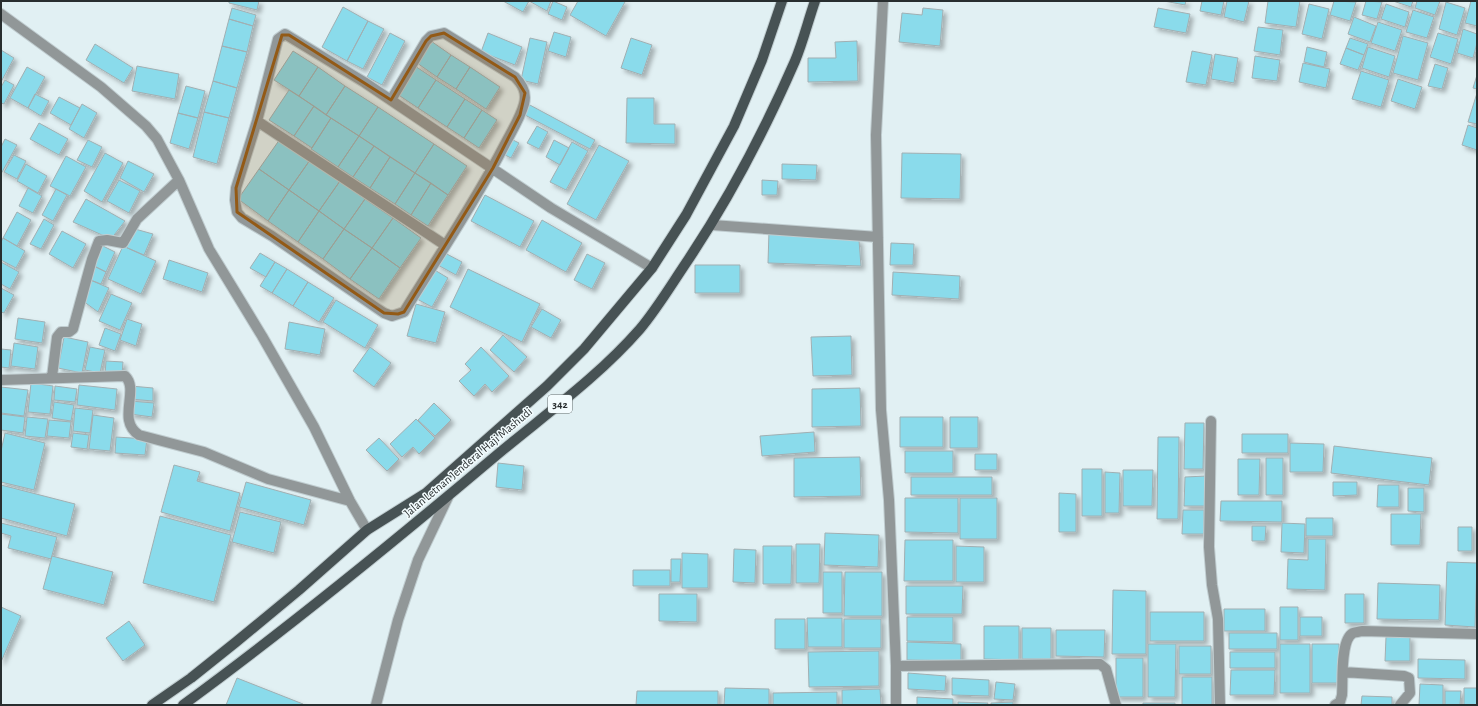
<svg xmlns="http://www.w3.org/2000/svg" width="1478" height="706" viewBox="0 0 1478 706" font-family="'Alegreya Sans',sans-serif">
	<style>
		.building { fill: #8adbeb; stroke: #a1afb2; filter: url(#shadow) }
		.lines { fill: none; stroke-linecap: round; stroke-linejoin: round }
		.street-casing { stroke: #c0cdd0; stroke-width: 12 }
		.primary-casing { stroke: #c0cdd0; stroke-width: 12 }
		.street { stroke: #919798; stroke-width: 10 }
		.primary { stroke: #475254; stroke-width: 10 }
		.marked { fill: #935a16; fill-opacity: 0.2; stroke: #935a16; stroke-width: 3; stroke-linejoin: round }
		.labels { text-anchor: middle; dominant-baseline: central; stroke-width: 3; stroke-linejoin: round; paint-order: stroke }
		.shield { fill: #f3fcfe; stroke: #656c6d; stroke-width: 1 }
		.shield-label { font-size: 11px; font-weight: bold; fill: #282e2f }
		.street-label { font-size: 12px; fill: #282e2f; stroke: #f3fcfe }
	</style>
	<defs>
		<filter id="shadow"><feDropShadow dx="3.5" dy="3.5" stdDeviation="2" flood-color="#0004"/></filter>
	</defs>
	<rect width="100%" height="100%" fill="#e1f0f3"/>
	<!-- building -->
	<path class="building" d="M229,1H259L257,10L229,3Z
		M503,1H529L523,12Z
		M529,1H551L547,11Z
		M553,1L567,7L562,20L548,14Z
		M578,1H623L625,2L606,36L570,15Z
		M1164,1H1186L1185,5Z
		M1202,1H1224L1221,15L1200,11Z
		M1227,1H1249L1244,22L1224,17Z
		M1268,1H1300L1296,27L1265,23Z
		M1334,1L1356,2L1350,21L1330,15Z
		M1366,1L1382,2L1377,19L1362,15Z
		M1393,1H1413L1411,7Z
		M1417,1H1440L1435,15L1415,8Z
		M1471,1H1477V26L1465,23Z
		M1446,2L1465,8L1457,35L1439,29Z
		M1309,4L1329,9L1322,39L1302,34Z
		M1386,4L1409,12L1405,27L1381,19Z
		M343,7L368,21L347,61L322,47Z
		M232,8L256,15L253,26L229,19Z
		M923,8L943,10L940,46L899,42L902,13L922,15Z
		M1158,8L1190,14L1186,33L1154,27Z
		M1413,10L1434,17L1427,38L1406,32Z
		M1354,17L1376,26L1370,42L1348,34Z
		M229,19L253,26L247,52L222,46Z
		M368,21L384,29L363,69L347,61Z
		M1378,22L1402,30L1395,51L1371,43Z
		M1258,27L1283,30L1280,55L1254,51Z
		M1463,29L1477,34V43L1473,58L1457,53Z
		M554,32L571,37L566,57L548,51Z
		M390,33L405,41L382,85L367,77Z
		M488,33L522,47L515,65L481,52Z
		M1438,33L1458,39L1451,64L1430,57Z
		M1403,36L1428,43L1418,80L1393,73Z
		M530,38L547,42L538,84L521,80Z
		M631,38L652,45L642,75L621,68Z
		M1350,38L1368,44L1364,55L1346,48Z
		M431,41L451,55L437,77L417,63Z
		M857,41L858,81L808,82V58H836L835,42Z
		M95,44L133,68L124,83L86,60Z
		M222,46L247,52L237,88L213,81Z
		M1307,47L1327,52L1324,67L1304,62Z
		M1368,47L1395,56L1389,77L1362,68Z
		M1346,48L1364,55L1358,70L1340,64Z
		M1,50L14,58L1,82Z
		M293,51L318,67L299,96L274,80Z
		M1192,51L1212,55L1206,85L1186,82Z
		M1215,54L1238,58L1234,83L1211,79Z
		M451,55L470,67L456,89L437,77Z
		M1255,56L1280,60L1277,81L1252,78Z
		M1303,63L1330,69L1326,88L1299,82Z
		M1435,64L1448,68L1442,89L1428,86Z
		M137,66L179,74L175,99L132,91Z
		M415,66L436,80L418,108L397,94Z
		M27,67L45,77L28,108L10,98Z
		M318,67L345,86L326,115L299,96Z
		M470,67L500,87L486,109L456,89Z
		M1361,71L1389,80L1381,107L1352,99Z
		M1477,75V89L1473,88Z
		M1398,79L1422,87L1415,109L1391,101Z
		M5,80L14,85L4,104L1,103V87Z
		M436,80L465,99L447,127L418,108Z
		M213,81L237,88L229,118L204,112Z
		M186,86L205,91L198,118L178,113Z
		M345,86L378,107L359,136L326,115Z
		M289,90L314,106L294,136L269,120Z
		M1477,93V124L1468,122Z
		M35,94L49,101L41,116L28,108Z
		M59,97L80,108L71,125L50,113Z
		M627,98H654V124H675V144L626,143Z
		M465,99L482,110L464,138L447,127Z
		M82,104L97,113L84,138L69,129Z
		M528,104L595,140L590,149L523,114Z
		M314,106L331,118L312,148L294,136Z
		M378,107L434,144L415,173L359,136Z
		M482,110L497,120L479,148L464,138Z
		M204,112L229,118L217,164L193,157Z
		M178,113L198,118L189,149L170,143Z
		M331,118L359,136L338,167L311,149Z
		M39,123L68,139L59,155L30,139Z
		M1468,125L1477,128V150L1462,145Z
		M537,126L548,132L539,149L527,143Z
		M359,136L374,146L353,177L338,167Z
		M5,139L17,145L1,174V147Z
		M280,139L310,160L289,190L259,169Z
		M511,139L519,143L511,158L503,154Z
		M88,140L102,147L92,167L77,160Z
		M554,140L569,148L560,165L546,157Z
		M572,142L588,151L566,190L550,182Z
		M434,144L467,166L448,195L415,173Z
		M599,145L629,161L596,220L567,204Z
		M374,146L390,157L370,188L353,177Z
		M105,153L123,163L102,202L84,191Z
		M902,153L961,154L960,199L901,198Z
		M14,155L26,161L17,179L4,172Z
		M66,156L86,167L70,196L50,186Z
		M390,157L415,173L395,204L370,188Z
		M310,160L340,181L319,211L289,190Z
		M128,161L154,174L144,192L120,178Z
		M26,164L47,176L38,193L17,181Z
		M782,164L817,165L816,180L782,179Z
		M259,169L289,190L268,221L238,199Z
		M415,173L431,183L411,215L395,204Z
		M119,180L140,191L129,213L107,201Z
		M762,180L778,181L777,195H762Z
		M340,181L365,199L344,229L319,211Z
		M431,183L448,195L428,226L411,215Z
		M28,188L42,196L33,213L19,206Z
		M56,189L67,195L53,221L42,215Z
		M289,190L319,211L298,242L268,221Z
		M485,195L534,221L520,247L471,221Z
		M86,199L125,221L111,239L73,222Z
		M365,199L393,218L372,248L344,229Z
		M319,211L344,229L323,259L298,242Z
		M17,212L31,220L17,246L3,238Z
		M393,218L421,238L400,268L372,248Z
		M44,219L54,225L41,249L30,244Z
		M542,220L582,243L566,272L526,250Z
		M135,229L153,234L144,255L123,246Z
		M344,229L372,248L350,279L323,259Z
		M62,231L86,244L73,268L49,254Z
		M769,231L859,240L861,266L768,263Z
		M3,238L25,251L16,268L1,260V242Z
		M891,243L914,244L913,265H890Z
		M101,245L115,252L106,272L92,265Z
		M123,246L156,261L141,294L108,279Z
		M372,248L400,268L379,299L350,279Z
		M443,252L462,262L456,275L436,264Z
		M260,253L275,262L266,277L250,268Z
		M587,254L605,263L592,289L574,280Z
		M169,260L208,273L202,292L163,279Z
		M1,262L19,272L10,289L1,284Z
		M275,262L287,269L272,293L260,286Z
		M92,265L106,272L101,284L88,279Z
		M695,265H740V293H695Z
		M287,269L308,282L293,306L272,293Z
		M433,269L448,278L432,307L417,299Z
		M468,269L540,304L522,342L450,307Z
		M893,272L960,276L959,299L892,295Z
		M88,279L109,288L98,312L83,301Z
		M308,282L334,298L319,322L293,306Z
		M1,288L14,295L4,313L1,312Z
		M111,294L132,303L120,330L99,321Z
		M336,300L378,325L365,348L323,322Z
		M416,304L445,312L436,343L407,336Z
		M542,309L561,320L551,338L531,327Z
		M18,318L45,322L42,343L15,339Z
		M127,319L142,324L136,346L120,340Z
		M289,322L325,329L320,355L285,349Z
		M105,328L121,334L115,351L99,345Z
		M503,335L527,357L514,372L490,350Z
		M851,336L852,375L813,376L811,337Z
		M64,337L88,342L82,373L58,368Z
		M14,343L38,347L35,369L11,366Z
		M90,347L105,350L100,373L85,370Z
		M370,347L391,363L374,387L353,371Z
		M481,347L509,376L492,392L485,384L474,396L459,381L471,370L465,364Z
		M1,349L11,350L9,368L1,367Z
		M106,361L123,362L122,375H105Z
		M31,383L53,386L50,414L28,412Z
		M79,385L117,389L115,410L77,405Z
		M55,386L77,389L75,402L54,400Z
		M131,386L153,388V401L130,399Z
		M1,387L28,390L24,416L1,413Z
		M860,388L861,426L812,427V389Z
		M130,401L154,403L152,417L130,414Z
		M54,402L74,405L71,421L52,418Z
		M434,403L451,420L435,436L418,420Z
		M75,408L93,410L90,433L73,431Z
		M1,414L25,417L23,433L1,430Z
		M93,415L114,418L110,451L89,449Z
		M27,417L48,419L45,438L25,436Z
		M900,417H943V447H900Z
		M950,417H978V448H950Z
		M416,419L435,438L419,454L413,447L402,457L390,444Z
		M49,420L71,422L69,438L47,436Z
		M1185,423H1204L1203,469H1184Z
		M814,432L815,452L762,456L760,436Z
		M5,433L45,443L34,490L1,482V451Z
		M73,433L89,435L87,449L71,447Z
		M1242,434H1288V453H1242Z
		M116,437L147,439L145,455L115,453Z
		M1158,437H1179L1178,519H1157Z
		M379,438L399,459L387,471L366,450Z
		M1290,443L1324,444L1323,472H1290Z
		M1334,446L1432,458L1429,485L1331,473Z
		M905,451H953V473H905Z
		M975,454H997V470H975Z
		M860,457L861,496L794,497V458Z
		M1266,458H1283V495H1266Z
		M1238,459H1260L1259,495H1238Z
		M498,463L524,466L522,490L496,487Z
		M174,465L200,472L197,481L240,493L230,531L161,512Z
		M1082,469H1102V516H1082Z
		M1123,470H1153L1152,506H1123Z
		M1105,472L1120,473L1119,513H1105Z
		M1206,476V506H1184L1185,477Z
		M911,477H992V495H911Z
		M246,482L311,500L304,525L239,507Z
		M1333,482H1357V495L1333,496Z
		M1,485L75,504L67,536L1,518Z
		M1378,485H1399V507H1377Z
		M1408,488H1424V512L1408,511Z
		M1059,493L1076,494V532H1059Z
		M905,498H958V533L905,532Z
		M960,498H997V539H960Z
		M1221,501H1282V522L1220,521Z
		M1183,510H1204V534H1182Z
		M240,512L281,522L274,553L232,542Z
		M1391,514H1421L1420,545H1391Z
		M160,516L231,535L214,602L143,583Z
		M1306,518H1333V536H1306Z
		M1,523L57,537L51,559L8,548L11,536L1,533Z
		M1282,523L1305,524L1304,553L1281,552Z
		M1252,526H1266L1265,541H1252Z
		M1458,527H1472V551H1458Z
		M825,533L879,535L878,567L824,565Z
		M1308,539H1326L1325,590L1287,589L1288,559L1308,560Z
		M905,540H953V581H904Z
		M796,544H820L819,583H796Z
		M763,546H792L791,584H763Z
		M956,546L984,547V582H956Z
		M734,549L756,550L755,583L733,582Z
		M682,553L708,554V588H682Z
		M52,556L113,572L104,605L43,589Z
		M671,559H681L680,582H671Z
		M1447,562L1477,563L1475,627L1445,625Z
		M633,570H670V586H633Z
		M823,572H842V613H823Z
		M845,572H882V616H844Z
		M1378,583L1440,585L1439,620L1377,619Z
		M906,586H963L962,614H906Z
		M1113,590L1146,591V654H1112Z
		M659,594H697V622L659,621Z
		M1345,594H1364V623H1345Z
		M1,607L21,616L1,662Z
		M1280,607H1298V640H1280Z
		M1224,609H1265V631H1224Z
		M1150,612H1204V641H1150Z
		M907,617H953V642L907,641Z
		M1300,617H1322V636H1300Z
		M807,618H842V647H808Z
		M775,619H805V649H775Z
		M844,619H881V648H844Z
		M129,621L145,645L123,661L106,638Z
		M984,626H1019V660L984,659Z
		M1022,628H1051V659H1022Z
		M1056,630H1105L1104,657L1056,656Z
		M1229,633H1277V649H1229Z
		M1386,637H1410V661H1385Z
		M907,642L961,644V661L907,660Z
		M1148,644H1176L1175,697H1148Z
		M1280,644H1310V693H1280Z
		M1312,644H1339V683H1312Z
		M1179,646H1211V674H1179Z
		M879,651V686L809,687L808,652Z
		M1230,652H1275V668H1230Z
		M1116,658H1143V697H1116Z
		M1418,659L1465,660V679L1418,678Z
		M1231,670H1275L1274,695H1230Z
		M908,673L946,676L945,691L908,689Z
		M1182,677H1212V705H1182Z
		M237,678L303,704L302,705H226Z
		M952,678L989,680V696L952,695Z
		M996,682L1015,684L1013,700L994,699Z
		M1420,684L1443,685V705H1419Z
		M725,688L769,689V705H724Z
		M1464,688H1477V705H1464Z
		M880,689L881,705H842V690Z
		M637,691H718V705H636Z
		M1445,691H1461L1460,705H1445Z
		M837,692V705H773V693Z
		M1362,696L1392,697V705H1361Z
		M917,697L953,699V705H917Z
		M958,702L988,703L987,705H958Z
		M1013,702V705H991V703Z
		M1143,703H1175V705H1143Z"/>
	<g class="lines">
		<!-- street casing -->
		<g class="street-casing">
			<path id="street" d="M883,1L876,135L881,410L889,500L896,666V705
				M1,14L101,87L146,126L157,139L179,180L209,249L262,336L314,427L350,501L367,530
				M391,100L426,41L431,36L444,33L515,77C523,85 527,93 524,104C520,119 510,134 503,148C474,204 437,258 404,312L392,316L384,313L272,236L242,218L237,212L235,200L236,188L257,121L278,39L285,34L364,82L551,208L652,268
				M257,121L445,245
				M712,225L878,237
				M52,377L57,337L61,332H69L73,329L92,259L99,241L107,240L123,243L137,219L179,180
				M1,380L125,376C140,390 116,420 139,435L204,452L268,479L350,501
				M1211,421L1209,547L1212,585L1218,619L1220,705
				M896,666L1100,664L1106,669L1116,705
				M1343,672L1404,676L1409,678L1410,693L1400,705
				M376,705L398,620L418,560L448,497
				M1335,705L1340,702L1342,695C1343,681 1340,640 1353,633C1355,632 1359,632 1362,631L1477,634"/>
		</g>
		<!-- primary casing -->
		<g class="primary-casing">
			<path id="primary" d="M152,705L191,678L236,642L299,590L367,530L426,493L547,386L584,349L652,268L686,215L734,126L762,60L782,1
				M183,705C291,626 395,541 498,454C546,414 598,377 640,329C656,310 670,287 684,266C728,201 764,132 795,61C803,42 808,21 815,1"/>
		</g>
		<!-- street -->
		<use href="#street" class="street"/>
		<!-- primary -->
		<use href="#primary" class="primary"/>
	</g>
	<!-- marked area -->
	<path class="marked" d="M444,33L515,77L525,93L520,115L493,168L404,312L398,314L384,313L237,212L236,188L282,35H289L391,100L426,41L431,36Z"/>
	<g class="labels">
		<!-- shield labels -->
		<rect class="shield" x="548" y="395" width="24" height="18" rx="3"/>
		<g class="shield-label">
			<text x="560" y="404">342</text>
		</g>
		<!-- street labels -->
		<g class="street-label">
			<text transform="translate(468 462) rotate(-40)">Jalan Letnan Jenderal Haji Mashudi</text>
		</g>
	</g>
	<!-- border -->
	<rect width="1478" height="706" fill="none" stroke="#282e2f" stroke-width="4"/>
</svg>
